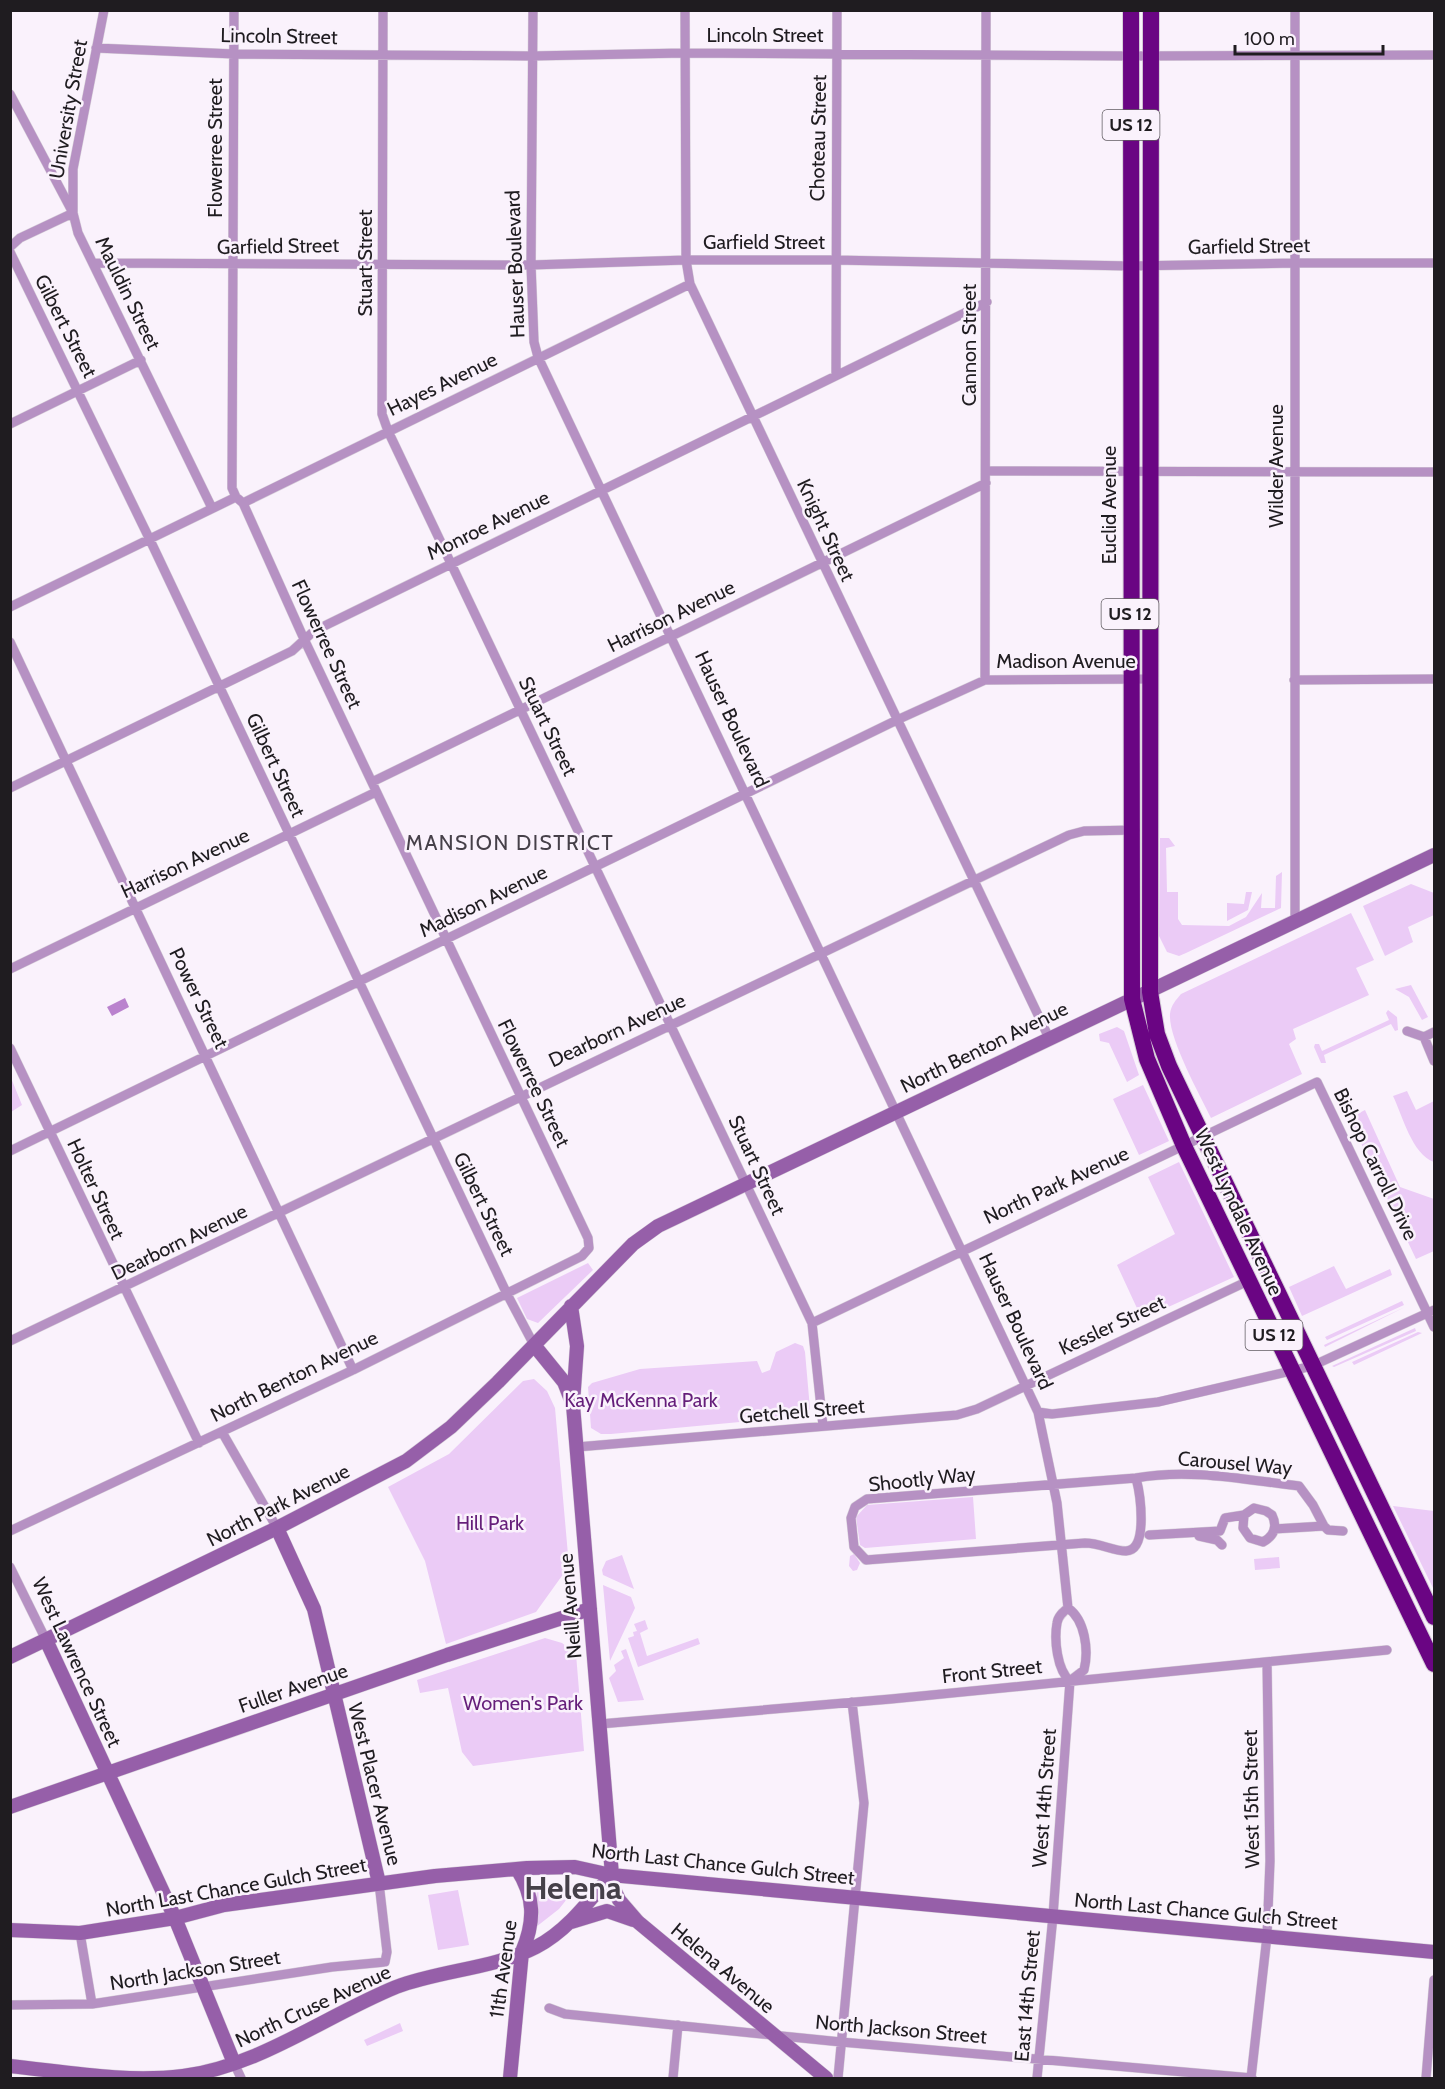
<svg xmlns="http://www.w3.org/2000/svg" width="1445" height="2089" viewBox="0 0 1445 2089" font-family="Cabin,sans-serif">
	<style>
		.green { fill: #ebcbf6 }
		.water { fill: #ba82ce }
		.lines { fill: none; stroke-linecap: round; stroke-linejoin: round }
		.street-casing { stroke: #d7d0d9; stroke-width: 10 }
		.secondary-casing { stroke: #d7d0d9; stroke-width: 15 }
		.highway-casing { stroke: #d7d0d9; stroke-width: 18 }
		.street { stroke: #b691c3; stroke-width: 9 }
		.secondary { stroke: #965fa9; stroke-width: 14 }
		.highway { stroke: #6a0583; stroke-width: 16 }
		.labels { text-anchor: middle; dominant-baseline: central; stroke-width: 5; stroke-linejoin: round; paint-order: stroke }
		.shield { fill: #faf2fc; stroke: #615c62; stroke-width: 1.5 }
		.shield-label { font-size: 18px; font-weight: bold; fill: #1f1c20 }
		.street-label { font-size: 20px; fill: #1f1c20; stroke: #faf2fc }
		.park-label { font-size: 20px; fill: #651e7a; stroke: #faf2fc }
		.neighbourhood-label { font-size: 21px; letter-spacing: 1.5px; fill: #464049; stroke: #faf2fc }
		.town-label { font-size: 32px; font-weight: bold; fill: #464049; stroke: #faf2fc }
	</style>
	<rect width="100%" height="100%" fill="#faf2fc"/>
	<!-- green -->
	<path class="green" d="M1160,838H1169L1175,846L1166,848L1167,892H1178V919L1182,925L1229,926L1246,917L1262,893L1261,908H1275L1276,876L1282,872L1281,908L1186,953L1179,956L1167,952L1159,936Z
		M1411,884L1434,893V915L1408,927L1413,942L1385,956L1363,906Z
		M1246,892H1252L1248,910L1227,921V903L1244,904Z
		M1351,913L1374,960L1356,968L1369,995L1293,1029L1296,1039L1289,1044L1302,1074L1211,1118C1200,1095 1168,1038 1170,1014C1171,1005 1176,1000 1181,994Z
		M1411,985L1428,1017L1422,1020L1409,997L1395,989Z
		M1388,1010L1397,1017L1398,1030L1395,1031L1391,1024L1324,1055L1326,1063H1321L1314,1047L1315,1044H1319L1322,1051L1389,1020L1386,1013Z
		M1117,1027L1124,1031L1139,1075L1127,1082L1109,1043L1100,1041L1099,1034Z
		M11,1078L22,1105L11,1112H10Z
		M1143,1085L1169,1141L1139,1155L1113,1099Z
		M1407,1091L1416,1110L1434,1101V1162C1412,1154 1403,1117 1393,1096Z
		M1365,1110L1400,1187L1434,1199V1251L1416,1259L1349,1118Z
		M1179,1162L1234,1277L1142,1319L1117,1265L1175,1234L1148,1177Z
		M588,1263L593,1270L538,1323L527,1319L517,1298Z
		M1334,1266L1346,1289L1390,1269L1392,1275L1302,1316L1289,1287Z
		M1402,1301L1404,1305L1327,1340L1325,1337Z
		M1405,1307L1325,1347L1324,1345Z
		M1415,1328L1416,1331L1334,1367L1332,1366Z
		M1418,1332L1422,1333L1354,1365L1352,1362Z
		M795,1343L803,1346L805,1352L810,1409L804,1416L611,1434H601L591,1428L588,1387L592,1383L640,1369L757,1361L762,1373L770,1370L776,1352Z
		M534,1379L547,1391L555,1408L569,1566L536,1612L446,1644L425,1561L388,1487L449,1454L523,1381Z
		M973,1497L976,1539L865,1548L860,1545L856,1517L867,1505Z
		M1393,1506L1434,1511V1590Z
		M854,1554L860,1563L857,1570L853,1571L849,1566L850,1556Z
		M622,1555L634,1589L603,1575L602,1570L606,1561Z
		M1279,1557L1280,1568L1255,1570L1254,1559Z
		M603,1585L631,1597L635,1608L610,1661Z
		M645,1620L648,1629L640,1633L647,1656L698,1638L700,1644L638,1667L628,1638L634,1636L633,1632L637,1631L634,1624Z
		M545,1638L562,1643L576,1654L584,1751L473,1766L462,1752L448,1688L420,1693L417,1680Z
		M626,1649L644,1700L618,1702L609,1678L616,1671L614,1665L624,1658L621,1651Z
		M537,1883L579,1884L559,1909L536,1927Z
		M458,1890L469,1945L438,1950L428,1895Z
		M400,2023L403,2031L367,2046L364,2040Z"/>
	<!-- water -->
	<path class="water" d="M125,998L129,1007L112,1016L107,1007Z"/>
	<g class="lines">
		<!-- street casing -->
		<g class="street-casing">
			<path id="street" d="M383,10L382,414L388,431L812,1323L823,1426
				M533,10L531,265L534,342L538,357L1038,1412L1057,1503L1068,1608
				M685,10L686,260L690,284L1049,1038
				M96,48L234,54L531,56L684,53L1131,56L1434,55
				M10,94L73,213L78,233L212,508
				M10,247L20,238L73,213V169L104,10
				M10,252L150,540L507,1294L534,1345
				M93,263L531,265L686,260H835L1130,266L1295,263H1434
				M836,375L837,10
				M10,424L141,360
				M986,471L1434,472
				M243,503L690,284
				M10,607L236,497
				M10,642L353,1370
				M985,680L986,10
				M1294,680L1434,679
				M372,782L986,483
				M10,788L292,651L314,631L987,302
				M1295,922V10
				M10,969L376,792
				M1407,1031L1424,1037L1434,1061
				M1424,1037L1434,1032
				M10,1048L199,1443
				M10,1151L897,720L985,680L1150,679
				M812,1323L1317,1082L1434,1327
				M10,1341L1069,835L1084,831L1135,830
				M1038,1412L1052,1414L1158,1402L1312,1366L1434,1310
				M222,1432L277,1528
				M577,1447L957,1415L977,1409L1248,1281
				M1136,1478C1140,1493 1149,1550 1126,1551C1113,1551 1100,1543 1085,1543L866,1560L854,1547L851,1518L855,1507L867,1499Z
				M1136,1478C1190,1468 1246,1480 1299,1486L1313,1505L1324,1526L1328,1530L1343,1531
				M1274,1529L1324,1526
				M10,1531L353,1370L582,1256L589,1248L588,1238L304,639L243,503L236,497L232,488L234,10
				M1149,1535L1220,1531L1225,1518L1244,1515L1254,1508L1266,1511L1272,1515C1278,1527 1274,1536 1263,1542L1250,1538L1243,1528L1244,1515
				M1199,1536L1217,1540L1222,1545
				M10,1567L46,1640
				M1068,1608C1085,1620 1089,1650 1084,1670L1071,1680
				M1068,1608C1063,1612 1058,1616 1057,1623C1054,1640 1057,1670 1070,1681
				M600,1724L891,1699L1387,1650
				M80,1933L92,2004
				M10,2005L92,2004L332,1967L385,1962L387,1952L379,1883
				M549,2008L565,2014L841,2042L1252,2078
				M234,2063L241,2078
				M673,2078L678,2025
				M838,2078L864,1803L852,1702
				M1037,2078L1053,1916L1070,1681
				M1251,2078L1267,1936L1270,1861L1267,1662
				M1426,2078L1434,1980"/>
		</g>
		<!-- secondary casing -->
		<g class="secondary-casing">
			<path id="secondary" d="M571,1306L577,1346L573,1403
				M534,1345L564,1382L573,1405L613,1887L619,1900L638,1922L826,2078
				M277,1528L314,1609L379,1883
				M46,1640L175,1918L234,2063
				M10,1657L277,1528L406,1461L451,1427L498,1382L633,1244L658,1226L1434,855
				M10,1807L447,1655L590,1609
				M571,1922L607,1911L633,1920
				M10,1930L80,1933L175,1918L224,1905L435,1876L527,1868L575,1867L611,1875L1434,1952
				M10,2066C67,2072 125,2083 183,2076C260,2066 325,2016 396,1987C441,1970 493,1969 536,1947C567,1931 589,1901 611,1875
				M510,2078L522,1952C535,1921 535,1897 517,1869"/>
		</g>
		<!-- highway casing -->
		<g class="highway-casing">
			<path id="highway" d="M1131,10L1132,999L1147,1059L1184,1146L1434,1664
				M1151,10L1150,992L1157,1034L1169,1066L1434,1617"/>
		</g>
		<!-- street -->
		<use href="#street" class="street"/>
		<!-- secondary -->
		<use href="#secondary" class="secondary"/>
		<!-- highway -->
		<use href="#highway" class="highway"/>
	</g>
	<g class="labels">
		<!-- shield labels -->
		<g class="shield">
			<rect x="1102.5" y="110" width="57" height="30" rx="4.5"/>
			<rect x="1101.5" y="599" width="57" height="30" rx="4.5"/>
			<rect x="1245.5" y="1320" width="57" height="30" rx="4.5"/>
		</g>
		<g class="shield-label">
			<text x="1131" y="125">US 12</text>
			<text x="1130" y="614">US 12</text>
			<text x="1274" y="1335">US 12</text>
		</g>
		<!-- street labels -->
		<g class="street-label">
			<text x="765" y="35">Lincoln Street</text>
			<text transform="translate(279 36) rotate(1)">Lincoln Street</text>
			<text transform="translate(68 109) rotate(-80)">University Street</text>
			<text transform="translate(818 138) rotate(-89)">Choteau Street</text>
			<text transform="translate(215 148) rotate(-90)">Flowerree Street</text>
			<text x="764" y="242">Garfield Street</text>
			<text transform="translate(278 246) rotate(-1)">Garfield Street</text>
			<text transform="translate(1249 246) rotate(-1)">Garfield Street</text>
			<text transform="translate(365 263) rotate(-90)">Stuart Street</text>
			<text transform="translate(515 264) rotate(-92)">Hauser Boulevard</text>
			<text transform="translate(128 293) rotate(64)">Mauldin Street</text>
			<text transform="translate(66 326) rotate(63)">Gilbert Street</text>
			<text transform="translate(969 345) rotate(-90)">Cannon Street</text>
			<text transform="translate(442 384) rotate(-26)">Hayes Avenue</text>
			<text transform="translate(1276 466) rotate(-90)">Wilder Avenue</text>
			<text transform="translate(1109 505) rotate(-90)">Euclid Avenue</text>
			<text transform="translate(488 525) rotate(-26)">Monroe Avenue</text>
			<text transform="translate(826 530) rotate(65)">Knight Street</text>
			<text transform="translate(671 616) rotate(-26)">Harrison Avenue</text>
			<text transform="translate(327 644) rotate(65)">Flowerree Street</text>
			<text x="1066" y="661">Madison Avenue</text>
			<text transform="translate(732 719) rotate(65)">Hauser Boulevard</text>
			<text transform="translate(548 726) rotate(64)">Stuart Street</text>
			<text transform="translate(276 765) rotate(65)">Gilbert Street</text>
			<text transform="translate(185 863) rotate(-25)">Harrison Avenue</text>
			<text transform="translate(483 901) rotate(-26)">Madison Avenue</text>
			<text transform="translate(199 998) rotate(64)">Power Street</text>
			<text transform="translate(617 1030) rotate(-25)">Dearborn Avenue</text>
			<text transform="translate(984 1047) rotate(-26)">North Benton Avenue</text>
			<text transform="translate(534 1083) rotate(64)">Flowerree Street</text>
			<text transform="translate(1376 1164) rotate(64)">Bishop Carroll Drive</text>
			<text transform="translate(757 1165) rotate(65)">Stuart Street</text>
			<text transform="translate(1056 1185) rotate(-25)">North Park Avenue</text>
			<text transform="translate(96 1189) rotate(65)">Holter Street</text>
			<text transform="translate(484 1204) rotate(64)">Gilbert Street</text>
			<text transform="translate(1239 1212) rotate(65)">West Lyndale Avenue</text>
			<text transform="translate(179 1242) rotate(-26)">Dearborn Avenue</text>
			<text transform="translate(1016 1321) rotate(65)">Hauser Boulevard</text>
			<text transform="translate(1112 1325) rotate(-25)">Kessler Street</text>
			<text transform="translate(294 1376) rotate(-26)">North Benton Avenue</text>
			<text transform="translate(802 1411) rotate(-5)">Getchell Street</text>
			<text transform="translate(1235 1463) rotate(5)">Carousel Way</text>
			<text transform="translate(922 1479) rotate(-6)">Shootly Way</text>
			<text transform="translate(278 1505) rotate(-27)">North Park Avenue</text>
			<text transform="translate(570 1606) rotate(-95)">Neill Avenue</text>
			<text transform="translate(77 1662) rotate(65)">West Lawrence Street</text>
			<text transform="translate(992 1671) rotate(-6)">Front Street</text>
			<text transform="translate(293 1688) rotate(-19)">Fuller Avenue</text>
			<text transform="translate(375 1784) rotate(76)">West Placer Avenue</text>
			<text transform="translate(1044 1798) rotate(-86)">West 14th Street</text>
			<text transform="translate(1251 1799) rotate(-91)">West 15th Street</text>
			<text transform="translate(723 1864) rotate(6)">North Last Chance Gulch Street</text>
			<text transform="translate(236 1887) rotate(-10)">North Last Chance Gulch Street</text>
			<text transform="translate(1206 1911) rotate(5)">North Last Chance Gulch Street</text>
			<text transform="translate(723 1968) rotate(40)">Helena Avenue</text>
			<text transform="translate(503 1969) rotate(-82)">11th Avenue</text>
			<text transform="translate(195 1970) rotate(-9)">North Jackson Street</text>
			<text transform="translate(1027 1996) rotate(-85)">East 14th Street</text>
			<text transform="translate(313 2006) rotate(-25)">North Cruse Avenue</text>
			<text transform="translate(901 2029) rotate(5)">North Jackson Street</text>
		</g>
		<!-- park labels -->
		<g class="park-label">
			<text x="641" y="1400">Kay McKenna Park</text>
			<text x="490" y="1523">Hill Park</text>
			<text x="523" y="1703">Women's Park</text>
		</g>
		<!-- neighbourhood labels -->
		<g class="neighbourhood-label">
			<text x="510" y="842">MANSION DISTRICT</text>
		</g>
		<!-- town labels -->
		<g class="town-label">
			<text x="573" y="1887">Helena</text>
		</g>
	</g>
	<!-- border -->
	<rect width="1445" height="2089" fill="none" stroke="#1f1c20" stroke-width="24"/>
	<!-- scale -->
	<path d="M1235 45v9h148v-9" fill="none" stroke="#1f1c20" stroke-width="3"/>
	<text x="1244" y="45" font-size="18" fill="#1f1c20" stroke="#faf2fc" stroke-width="4.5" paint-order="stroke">100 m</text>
</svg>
